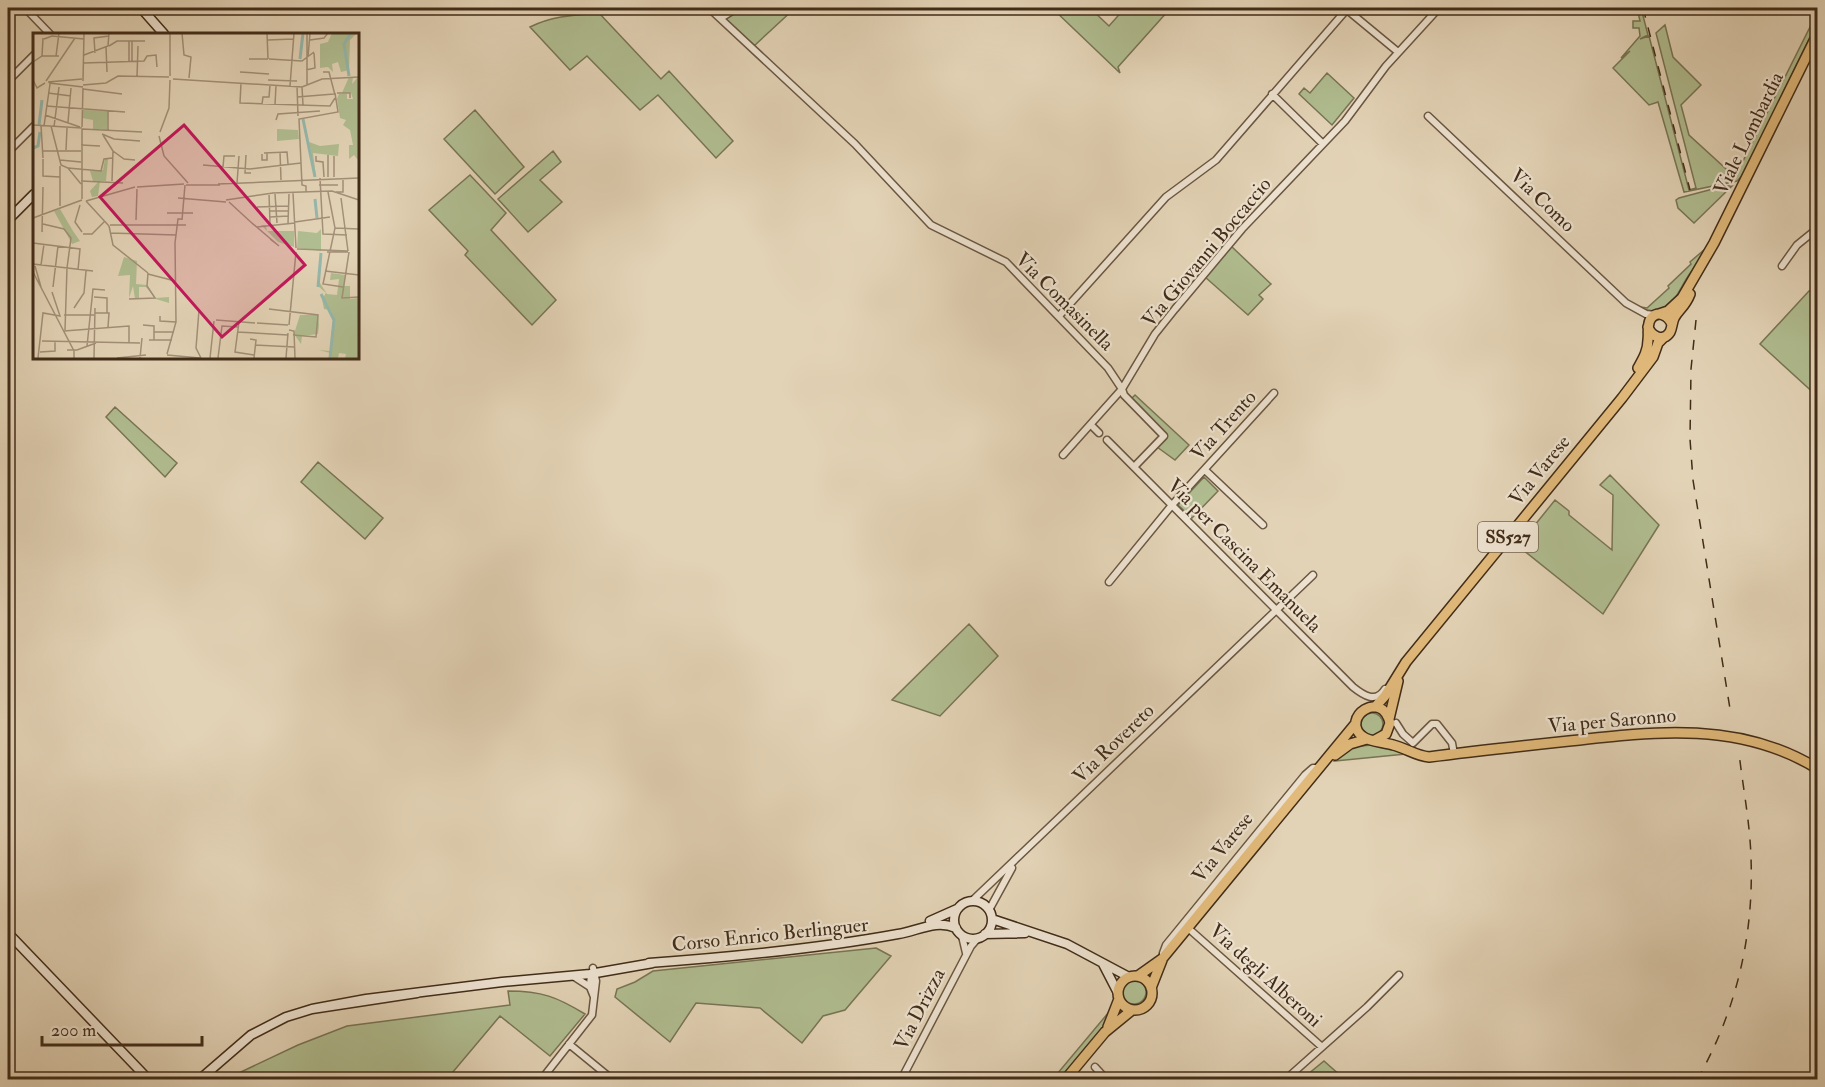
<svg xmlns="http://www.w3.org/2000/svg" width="1825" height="1087" font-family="'IM FELL Double Pica',serif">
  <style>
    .green { fill: #b0bd90; stroke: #787454; stroke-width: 1.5 }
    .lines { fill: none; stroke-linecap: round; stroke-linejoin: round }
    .street-casing { stroke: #6a5640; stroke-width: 9 }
    .secondary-casing { stroke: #412c18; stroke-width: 11 }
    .primary-casing { stroke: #412c18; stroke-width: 12 }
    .street { stroke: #ede2d0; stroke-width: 6 }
    .secondary { stroke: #ede2d0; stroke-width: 8 }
    .primary { stroke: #e2ba7b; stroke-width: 9 }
    .rail { stroke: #412c18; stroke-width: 1.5; stroke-dasharray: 10 10; stroke-linecap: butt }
    .labels { text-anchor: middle; stroke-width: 4.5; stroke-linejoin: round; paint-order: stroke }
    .shield { fill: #ede2d0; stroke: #75634f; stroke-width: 1.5 }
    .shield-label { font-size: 18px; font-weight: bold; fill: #412c18 }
    .street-label { font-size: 20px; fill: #412c18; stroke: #ede2d0 }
    .inset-river { fill: none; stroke: #95b8ac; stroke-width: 3 }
    .inset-road { fill: none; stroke: #a29077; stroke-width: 1.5 }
    .view { fill: #c2185b; fill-opacity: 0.15; stroke: #c2185b; stroke-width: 3 }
    .inset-edge { fill: none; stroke: #412c18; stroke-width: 3 }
  </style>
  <rect width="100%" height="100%" fill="#e3d3b6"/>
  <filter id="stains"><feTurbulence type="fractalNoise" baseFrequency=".00333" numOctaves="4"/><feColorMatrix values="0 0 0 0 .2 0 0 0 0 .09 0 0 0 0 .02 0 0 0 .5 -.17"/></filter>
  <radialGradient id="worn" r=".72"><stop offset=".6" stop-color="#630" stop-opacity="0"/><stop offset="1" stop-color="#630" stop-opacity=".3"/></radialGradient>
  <!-- green -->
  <path class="green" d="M739,8h56l-41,38 -30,-29z
    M1052,8h38l19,18 16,-18h40l3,3 -50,56 2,6z
    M1637,8h4l7,27 -8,4 9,-3 40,154 7,-2 -40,-155 9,-8 8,32 28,28 -20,20 8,30 46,42 82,-164v10l-74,152 -6,6 -53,11 -26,-90 -9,3 -36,-37 17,-17 -9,7 19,-22 -1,-8h-6v-7h7z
    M599,13l62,66 8,-8 64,70 -17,17 -58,-63 -18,15 -53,-54 -17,14 -40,-43c22,-11 44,-12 69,-14z
    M1327,73l27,25 -22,27 -33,-31 5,-6 6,5z
    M475,110l49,57 -29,27 -51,-55z
    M553,151l8,11 -21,18 22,22 -34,30 -30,-33z
    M470,175l36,38 -15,17 65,70 -24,25 -67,-70 3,-4 -39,-41z
    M1724,186h8l-38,37 -16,-15 -2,-8 3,-2z
    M1231,246l40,38 -12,11 4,4 -15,16 -43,-38z
    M1705,249c-2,9 -8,16 -14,23 -16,21 -16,46 -51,37l1,-2 6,1 22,-20 -1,-2 23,-22 -1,-2z
    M1817,290h1l-1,106 -57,-52 49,-53z
    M1135,395l54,50 -14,15 -18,-13 9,-9 -36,-38z
    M115,407l62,56 -12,14 -59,-60z
    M318,462l65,56 -18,21 -64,-57z
    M1610,475l49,50 -56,89 -85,-68 37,-46 14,11v4l43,35 1,-55 -13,-10z
    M1204,477l14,14 -26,27 -14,-13z
    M969,624l29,32 -58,60 -48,-16z
    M1361 724a11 11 0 1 1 22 0a11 11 0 1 1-22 0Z
    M1381,744l25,10 -71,7 17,-14z
    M876,948l15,8 -46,54 -22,6 -21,27 -42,-35 -64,-5 -26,39 -55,-45 2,-8 18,-7 18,-11z
    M1122 992a12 12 0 1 1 24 0a12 12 0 1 1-24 0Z
    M508,991c34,0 49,6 77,23l-35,42 -50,-40 -53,63h-221l72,-34 49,-19 163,-21z
    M1114,1006l-3,11 -50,62 -9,1z
    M1324,1061l18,16 -3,2h-37z"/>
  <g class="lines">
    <defs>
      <path id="street" d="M25,8l25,26
        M709,8l146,136 76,81 75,37 102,106 14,21 2,6 40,41 -30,31
        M1346,9l52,43
        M721,18l16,-10
        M8,81l26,-26
        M1272,94l51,50
        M1428,116l198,187 20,11 10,1
        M8,152l26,-26
        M1782,266l15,-21 21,-17
        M1059,316l107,-119 50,-37 132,-152
        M1091,425l8,8
        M1107,440l246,247c10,8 23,17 32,2
        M1063,455l59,-66 33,-55 20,-25 67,-80 103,-108 41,-55 53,-58
        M1205,470l58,55
        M1109,582l63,-77 102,-112
        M1396,723l7,11 10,9 19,-19h5l15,19 2,11
        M973,900l340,-325
        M989,910l23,-42
        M1188,928l134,119
        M962,936l4,17
        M1163,953l3,-8 139,-170 8,-7h6
        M591,973l-1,14 4,10
        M573,976l17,11
        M569,1044l44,36
        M1095,1067l12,13
        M541,1080l51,-65 4,-34 -3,-13
        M901,1080l70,-134 7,-8
        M1285,1080l82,-73 32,-32"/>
      <path id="secondary" d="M141,8l23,26
        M8,220l26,-26
        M954 920a19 19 0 1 1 38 0a19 19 0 1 1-38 0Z
        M992,919l75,25 62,33
        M930,921l27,-12
        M8,933l141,147
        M985,934l40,-1
        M649,963c83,-6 167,-14 249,-29 20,-3 38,-15 58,-6
        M1103,964l15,29
        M417,993l-105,16 54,-10 136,-17 88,-8 63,-11
        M199,1080l52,-45 35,-18 26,-8"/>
      <path id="primary" d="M1659,314l9,-3 14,-13 32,-55 104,-210
        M1648,327c3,9 15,16 22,5 2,-4 2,-9 4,-14 5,-9 11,-11 16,-24
        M1638,368c5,-9 10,-17 10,-28 1,-6 -1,-14 2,-20 6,-11 19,-5 22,5
        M1375,707l10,-11 21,-34 216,-264 31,-41 5,-14 6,-6
        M1389,719l9,-38
        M1375,740l11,-6 4,-11c-8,-35 -50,-5 -28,13 7,6 22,6 31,9 13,3 23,11 36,12 46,-6 93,-11 140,-16 86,-10 172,-20 249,28
        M1335,755l15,-11 17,-5
        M1138,976l24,-17 194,-236
        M1118 993a17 17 0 1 1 34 0a17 17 0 1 1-34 0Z
        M1151,988l11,-28
        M1108,1027l11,-28
        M1065,1080l40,-48 27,-22"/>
    </defs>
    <!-- street casing -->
    <use href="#street" class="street-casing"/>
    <!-- secondary casing -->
    <use href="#secondary" class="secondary-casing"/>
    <!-- primary casing -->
    <use href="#primary" class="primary-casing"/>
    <!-- street -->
    <use href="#street" class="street"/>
    <!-- secondary -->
    <use href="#secondary" class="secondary"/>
    <!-- primary -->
    <use href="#primary" class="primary"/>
    <!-- rail -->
    <path class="rail" d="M1643,8l47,182
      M1696,320l-5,49 -1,70 3,41 38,235
      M1697,1080c39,-68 57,-144 54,-222 -1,-35 -8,-70 -12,-105"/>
  </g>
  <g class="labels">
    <!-- shield labels -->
    <rect class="shield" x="1478" y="522" width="60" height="30" rx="4.5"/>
    <g class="shield-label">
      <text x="1508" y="543">SS527</text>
    </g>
    <!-- street labels -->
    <g class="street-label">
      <text transform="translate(1748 133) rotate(-64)" y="7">Viale Lombardia</text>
      <text transform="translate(1543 200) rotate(44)" y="7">Via Como</text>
      <text transform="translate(1206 252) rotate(-50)" y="7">Via Giovanni Boccaccio</text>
      <text transform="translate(1065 301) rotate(45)" y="7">Via Comasinella</text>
      <text transform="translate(1223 425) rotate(-48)" y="7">Via Trento</text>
      <text transform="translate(1539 470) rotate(-51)" y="7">Via Varese</text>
      <text transform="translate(1245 555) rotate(45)" y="7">Via per Cascina Emanuela</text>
      <text transform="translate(1612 720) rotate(-5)" y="7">Via per Saronno</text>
      <text transform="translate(1113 743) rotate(-44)" y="7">Via Rovereto</text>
      <text transform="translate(1222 847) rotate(-51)" y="7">Via Varese</text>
      <text transform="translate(770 934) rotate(-6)" y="7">Corso Enrico Berlinguer</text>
      <text transform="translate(1266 975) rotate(42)" y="7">Via degli Alberoni</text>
      <text transform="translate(919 1009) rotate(-63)" y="7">Via Drizza</text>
    </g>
  </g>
  <!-- overview -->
  <g transform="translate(33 33)">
    <rect width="326" height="326" fill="#e3d3b6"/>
    <path d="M299,0h25l-7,7 -1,30 -8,2 -3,-10 -6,2 1,8 -5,-5 -8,1v-24l8,-2zM316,44h4l-1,7 6,-7v83l-4,-5 -5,4v-14h4l-3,-15 -7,-5 3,-5 -6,-2 -3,-19 2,-5h8v5h6l-2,-6h-9zM50,77l25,1 -1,19 -14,-1v-9l-11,-2zM244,96l21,1 1,9 -22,2zM276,109l11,4 19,-2 -1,12 -25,-3 3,24zM72,126h3l-2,22h-6l-2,15 -6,1 -2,-6 9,-10h-6l-3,-10 13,-1zM27,176l13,22 7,10 -8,3 -18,-33zM228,192h5l1,6h27v16l-16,-5zM288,196v22l-24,-3 1,-17 19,2zM91,224l13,4 -1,23 11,1 9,13 13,-1v6l-13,-4 -10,-12h-7v12h-4l-2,-13 -4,12 1,-23 -12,1zM287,240v10l7,11 10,1 2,-16 -9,1 1,-7 14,2 -1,11h6v13l8,-1v60h-13l1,-4 -7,-1 -1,5h-8v-5l-11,-3 11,1 3,-30 -2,-11 -7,-1 -2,-10 4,-6 -8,-7zM267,282h18l1,10 -1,9 -16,2 -1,8 -7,-10z" fill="#b0bd90"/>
    <path class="inset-river" d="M267,26l3,-26M316,43l-5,-32 7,-11M270,86l12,58M6,92l3,-25M0,115l5,-2 2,-14M282,166l2,19M285,254l3,-34M288,261l13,26 -4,38"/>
    <path class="inset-road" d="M137,0v43M149,0l2,22 7,2 -2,21M234,0l1,26M274,0v52M11,6l8,-3 32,3M235,7l25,-1M277,7l14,-2 4,-5M76,13l8,-5h28M73,14l1,25M62,20l-1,-15 15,-2M51,22l24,-9 1,-13M9,23l1,-18M23,23l3,-23M275,24l2,-24M216,26h19M236,26l33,2 12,-9M96,28v-20M99,28v-20M0,29l9,-6h17M51,30l60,-2 3,-5 9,-1 1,12M273,37l9,-2 -1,-15M207,39l29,2M290,39h6l6,23M104,44l1,-31M140,46l129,8 20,-8 37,-2M0,47l4,8 8,-5M235,47l29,1M13,48l29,-43M50,48l1,-48M15,49l34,-3M16,50l34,4M208,50l-1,20 90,3 5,-8M50,52l23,-2 12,-7 51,1M257,53l4,-53M264,53l1,30M269,54l1,18M50,56l39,5M15,60l23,3M304,60h13v5M264,64l37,-3M229,71l1,-7h6l1,-12M242,72l1,-20M13,73l79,6M12,82l35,12M243,87l2,-6 42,-3M35,89l3,-34M0,92l49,3M8,93l2,32M11,93l6,-42M18,93l10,39 7,3 13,16M21,94l5,-40M49,94l1,-39M49,96v70M49,96l60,3M75,98v-20M127,99l9,-24 1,-28M69,101l12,5 26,2M70,102l10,16 -1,30M126,103l5,20 24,27M48,112l19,1M33,117l1,-22M10,118h38M80,118l11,8 11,1M247,119l1,28M231,120l23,-1 1,12M229,121v6h5v-7M213,122l-1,18h6M283,123v5l7,1 1,15M10,126v17l17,1M27,127l21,2M170,132l47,4 51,-6M190,134l1,-11h11M35,135l33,3 3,-12 8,-1M295,144v-22M301,144v-21M287,145l3,56 24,1M48,148l42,2M204,150l2,-27M185,151l141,-6M153,152h34M286,152h19M104,154l47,-3M273,159v-6l-4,-1 -3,-66 39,-7 -3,-19M295,159l7,36 -12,56 20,3M303,159h7v-14M236,160l1,31M239,160l60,-2 27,9M260,160l3,55M242,161l2,29M145,165l48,4M308,165l7,53M193,167l47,-7M53,168l23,25M53,168l49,-14M196,169l25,23M47,172l-5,17 7,10M27,173v-40M224,174l31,-1M236,178h19M134,180h26M237,184l18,-1M0,185l49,-18M103,187l1,-31M149,187l3,-35M262,189l35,-5M219,190l27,23 -9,-7M255,190l1,-29M10,191l21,5 7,9 -4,30M77,192h76M76,193l4,19 35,28M224,194l38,-4M302,195l24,1M9,199l1,-45M77,200l66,2M50,201h9l13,-13M0,210l47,6 -2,21M264,216l51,2M294,219h21M316,219l-7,46 17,-1M0,231l60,7M8,232l3,-21M2,233l6,21M292,238l34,4M0,239l41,79v7M115,241l27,7M20,254l5,-41M61,264l13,1v15M96,266l26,-1 -8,-12 1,-13M41,275l10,-15 2,-22M236,276l49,6 -2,22 -23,-2M166,277l-3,38 5,10M62,280h14l-1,14M31,282h30M127,283v5l16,1M183,287l39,3M206,289l-4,30 19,3M224,290l31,2M110,292l11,1v14M256,292l7,-73M32,297l2,-62M256,297l5,1 1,27M31,298l65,-5v16M121,299h20M204,299l51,3M217,306l6,1 -2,18M116,307h23M9,308l98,2M222,312l39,2M54,313l6,-57 12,1M34,317h10l19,-7M7,319l15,-1v-10M134,321l9,-32 -1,-79 3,-24h4M134,322l33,3M5,325l5,-45 17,3 -8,-24M61,325l1,-50M84,325l29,-3M107,325l2,-20M177,325l4,-37M185,325l4,-32 16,1M253,325l2,-25"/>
    <path class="view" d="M151,92l121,140 -83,72 -122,-140z"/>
    <rect width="326" height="326" class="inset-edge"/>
  </g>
  <!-- margin -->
  <rect width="1825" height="1087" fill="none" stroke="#e3d3b6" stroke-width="30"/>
  <rect x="9" y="9" width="1807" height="1069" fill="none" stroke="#412c18" stroke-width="3"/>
  <rect x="15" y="15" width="1795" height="1057" fill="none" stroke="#412c18" stroke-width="1.5"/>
  <!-- scale -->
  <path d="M42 1036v9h160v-9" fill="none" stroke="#412c18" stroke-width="3"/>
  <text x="51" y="1036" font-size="18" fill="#412c18" stroke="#ede2d0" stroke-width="4.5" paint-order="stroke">200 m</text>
  <rect width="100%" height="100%" filter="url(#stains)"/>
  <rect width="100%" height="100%" fill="url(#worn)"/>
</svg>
